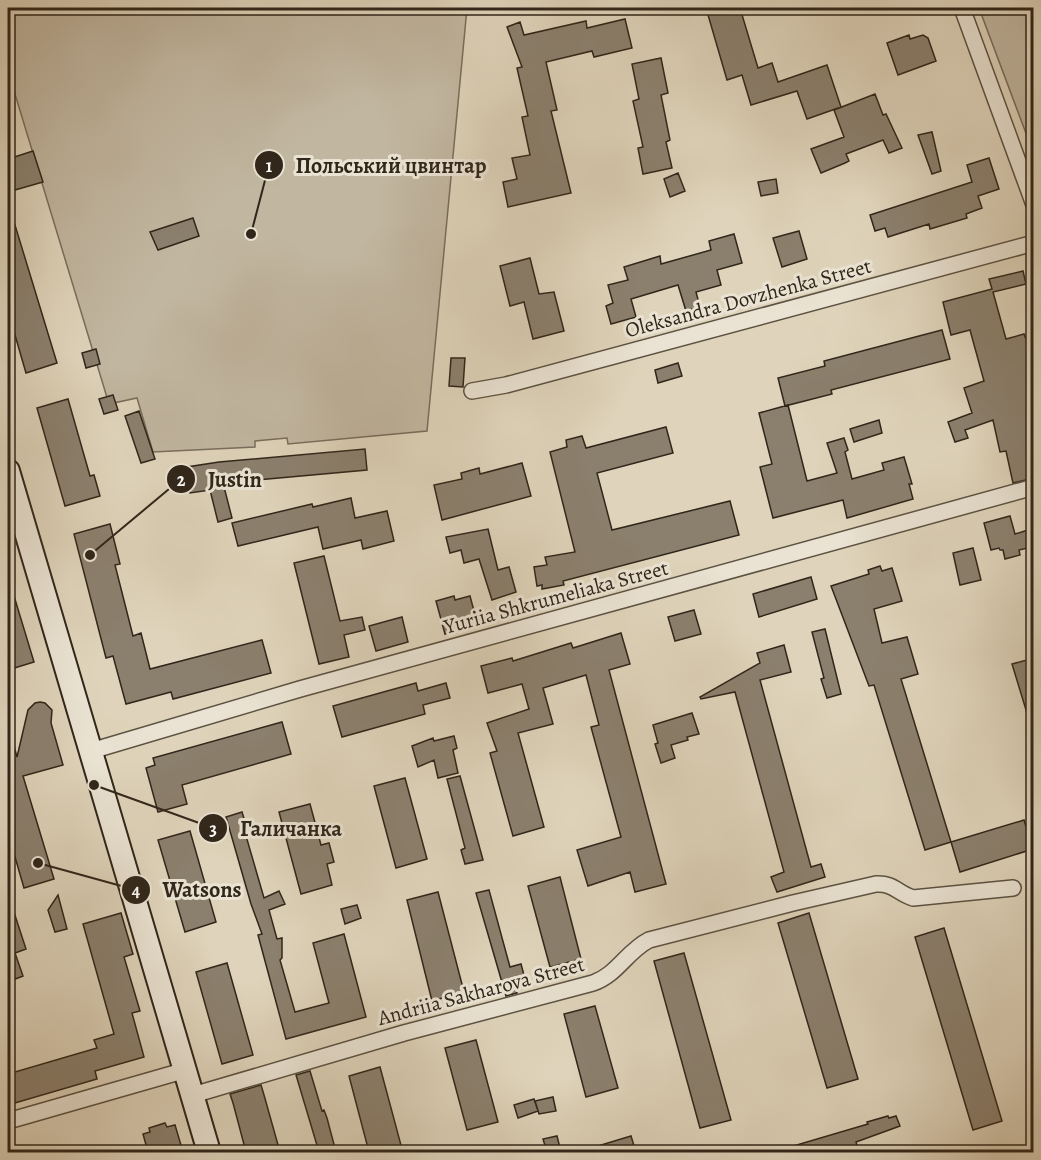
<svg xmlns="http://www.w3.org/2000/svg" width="1041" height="1160" font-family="Alegreya,serif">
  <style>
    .green { fill: #c1b6a0; stroke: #786e5d; stroke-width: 1.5 }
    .building { fill: #8b806e; stroke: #30261a; stroke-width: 1.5 }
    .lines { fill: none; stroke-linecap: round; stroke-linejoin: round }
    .street-casing { stroke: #5c5242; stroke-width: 18 }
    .secondary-casing { stroke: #30261a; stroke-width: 26 }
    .street { stroke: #eae3d3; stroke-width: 15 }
    .secondary { stroke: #eae3d3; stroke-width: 22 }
    .labels { text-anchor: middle; stroke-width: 6; stroke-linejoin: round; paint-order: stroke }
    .street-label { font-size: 21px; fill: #30261a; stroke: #eae3d3 }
    .leader { fill: none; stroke: #30261a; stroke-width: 2 }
    .callout-dot { fill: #30261a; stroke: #eae3d3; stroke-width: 2 }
    .mark-label { font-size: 18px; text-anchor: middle; font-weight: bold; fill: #fff }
    .callout-label { font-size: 22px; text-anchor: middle; font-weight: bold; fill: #30261a; stroke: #eae3d3; stroke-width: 6; stroke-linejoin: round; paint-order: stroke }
  </style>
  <rect width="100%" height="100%" fill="#dfd4bb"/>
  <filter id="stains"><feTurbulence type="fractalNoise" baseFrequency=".00333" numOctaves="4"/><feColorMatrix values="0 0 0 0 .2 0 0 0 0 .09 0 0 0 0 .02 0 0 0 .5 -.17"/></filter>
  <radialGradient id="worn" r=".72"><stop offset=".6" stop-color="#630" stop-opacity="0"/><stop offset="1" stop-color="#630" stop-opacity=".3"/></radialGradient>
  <!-- green -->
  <path class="green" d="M8,8h459l-40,423 -139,13 -1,-6 -32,3v6l-102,5 -16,-54 -28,6 -101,-333z
    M979,8h54v144z"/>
  <!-- building -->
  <path class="building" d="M706,8h34l18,60 14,-5 6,19 49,-17 14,42 -34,12 -10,-28 -46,14 -9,-30 -15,5z
    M625,19l7,29 -38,9 -2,-6 -46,11 11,48 -6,1 20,82 -63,14 -5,-25 14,-3 -5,-21 18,-3 -8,-38 6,-1 -11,-48 5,-1 -15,-40 13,-5 4,13 62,-14 1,7z
    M909,35l1,4 13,-4 5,3 8,23 -38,14 -11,-32z
    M661,58l7,35 -7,2 9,45 -4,2 6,26 -29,6 -5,-26 5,-1 -10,-46 6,-2 -7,-35z
    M875,94l8,21 3,-1 16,34 -13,5 -6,-13 -37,14 3,7 -4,2 -24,10 -10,-24 33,-12 -10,-27z
    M932,132l9,39 -9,3 -14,-39z
    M33,151l10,31 -35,10v-33z
    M989,158l10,31 -21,7 4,12 -16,6 1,4 -37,11 -1,-5 -41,13 -3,-9 -10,3 -5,-16 102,-33 -5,-17z
    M678,173l7,18 -15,6 -6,-18z
    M776,179l2,14 -17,3 -3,-14z
    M11,212l46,151 -31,10 -18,-62v-98z
    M193,218l6,18 -41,14 -8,-18z
    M799,231l8,28 -25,8 -9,-29z
    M734,234l8,29 -25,7 4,15 -25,7 4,15 -14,4 -8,-26 -47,14 5,18 -25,7 -5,-18 7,-3 -5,-18 20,-5 -4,-13 36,-11 1,8 50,-14 -2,-9z
    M530,258l9,36 15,-2 10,39 -31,8 -9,-37 -14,4 -10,-40z
    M1023,271l3,13 -33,8 13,47 18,-5 2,5 6,5 2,6v128l-21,5 -7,-32 -6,1 -7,-32 -28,10 3,8 -13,4 -7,-20 24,-9 -8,-25 20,-7 -14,-51 -19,5 -8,-33 49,-13 -3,-10z
    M942,330l8,29 -119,31 1,4 -47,12 -7,-28 47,-12 -1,-5z
    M96,349l4,15 -14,4 -4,-15z
    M451,358h14l-2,29 -14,-1z
    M678,363l4,13 -24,7 -3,-13z
    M113,395l5,15 -14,4 -5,-15z
    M68,399l22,77 4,-1 6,21 -35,10 -28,-98z
    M788,405l19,76 30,-8 -10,-30 17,-5 4,12 -3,2 7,27 32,-9 -2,-7 22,-6 8,27h-3l4,15 -66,19 -4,-18 -70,18 -13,-51 12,-3 -13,-51z
    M139,411l16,48 -14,4 -16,-47z
    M879,420l3,13 -28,9 -4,-13z
    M666,427l7,26 -76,20 15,57 118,-29 9,34 -176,46 1,4 -22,4v-4l-5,1 -3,-19 13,-2 -2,-8 30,-5 -25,-100 17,-5 -1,-7 16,-4 4,12z
    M365,449l2,21 -144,13 9,35 -14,4 -8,-32 -20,3 -3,-26 32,-5z
    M522,463l9,33 -89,24 -8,-35 28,-6 -1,-6 18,-5 1,6z
    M351,498l4,20 32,-7 7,30 -31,8 -2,-9 -38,9 -5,-22 -80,19 -6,-23 80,-19 1,3z
    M1010,516l5,18 13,-4 4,17 -13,3 1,5 -15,4 -2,-9h-3l-1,-2 -8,2 -7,-27z
    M110,524l10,40 -5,1 18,71 8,-3 9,36 112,-29 9,33 -98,26 -2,-7 -45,12 -13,-48 -7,2 -32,-124z
    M488,529l10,41 11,-3 7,25 -24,8 -13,-41 -15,4 -3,-13 -11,3 -4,-16z
    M973,548l8,32 -21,5 -7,-32z
    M324,556l16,65 22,-4 3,13 -21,5 5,22 -30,7 -25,-101z
    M880,566l2,5 10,-3 10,33 -28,8 8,34 25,-6 11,37 -17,5 50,163 -26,8 -51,-165 -5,1 -38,-100 38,-12 -1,-4z
    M811,577l6,22 -58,18 -6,-23z
    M8,586h3l23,76 -26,8z
    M454,596l1,4 15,-4 8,30 -33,8 -9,-33z
    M694,610l7,24 -26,7 -7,-24z
    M402,617l6,25 -32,9 -7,-25z
    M825,629l16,65 -14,4 -6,-19 3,-1 -12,-46z
    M621,633l9,31 -21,6 57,214 -31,8 -5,-20 -42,14 -11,-36 44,-13 -30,-110 8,-2 -13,-50 -43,13 10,36 -35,9 26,94 -31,9 -23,-83 7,-2 -10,-28 42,-14 -7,-25 -34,9 -7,-27 31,-8 1,3 58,-18 2,5z
    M784,645l7,27 -31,8 51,187 10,-3 4,13 -48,15 -6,-15 13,-5 -49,-180 -34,7 -1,-2 60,-34 -3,-10z
    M1034,658v65h-4l-18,-59z
    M416,683l2,8 28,-8 4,15 -27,7 2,9 -83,23 -9,-31z
    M40,702l5,1 7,7 -1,13 12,42 -40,11 31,103 -30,9 -16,-55v-98h3l6,22 11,-47 7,-7z
    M692,713l7,21 -12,3 1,3 -17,5 4,13 -14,5 -6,-19 3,-1 -5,-18z
    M282,722l9,32 -109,31 5,19 -29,8 -12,-44 9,-3 -2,-7z
    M454,736l3,12 -4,2 5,23 -20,5 -4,-18 -16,7 -6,-21 21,-8 1,3z
    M460,776l23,84 -18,4 -4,-14 4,-2 -18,-69z
    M405,778l22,81 -31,9 -22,-82z
    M310,804l11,41 8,-2 5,19 -7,2 5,21 -31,9 -22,-82z
    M242,812l5,16 -3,1 20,69 15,-7 6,13 -16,6 8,29 5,-1v20l-2,2 15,52 34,-9 -16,-60 31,-9 22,83 -80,22 -28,-104 4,-1 -11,-30 -25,-87z
    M1024,820l9,29 -73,23 -9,-30z
    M190,831l26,91 -31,10 -27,-92z
    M560,877l21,82 -31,8 -22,-81z
    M489,890l21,77 11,-3 4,15 -10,3 2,11 -11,3 -30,-103z
    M438,892l26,100 -32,9 -25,-101z
    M58,895l9,34 -12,3 -7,-22z
    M10,900l16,49 -11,4 8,23 -15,6v-81z
    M357,905l4,13 -16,6 -4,-15z
    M121,913l12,41 -9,3 16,54 -8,2 12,44 -49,14 2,8 -89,26v-31l89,-26 -3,-8 20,-6 -31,-110z
    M809,913l49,166 -31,9 -49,-165z
    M944,928l58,193 -29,9 -58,-193z
    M684,953l47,167 -31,8 -46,-167z
    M227,963l26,92 -31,9 -26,-92z
    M595,1006l23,82 -32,9 -22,-83z
    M476,1040l22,82 -31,8 -22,-82z
    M380,1067l22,82 -12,3h-21l-20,-76z
    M310,1071l12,40 2,-1 3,8 9,34h-17l-23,-77z
    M261,1085l3,10 16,57h-34l-13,-49 -3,-9z
    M553,1097l3,14 -17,3 -4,-13z
    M534,1099l4,12 -20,7 -4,-13z
    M888,1116l1,2 7,-2 4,10 -44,16 3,10h-76v-3l85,-25 -1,-2z
    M165,1123l2,4 8,-2 8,27h-35l-5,-18 7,-2 -1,-4z
    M557,1136l4,16h-14l-4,-13z
    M631,1136l5,16h-47l-1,-3z"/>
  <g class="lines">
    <defs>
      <path id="street" d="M962,8l72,197
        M472,391l34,-6 528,-142
        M91,751l209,-62 734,-202
        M193,1095l211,-62 189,-50c24,-8 34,-32 56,-43l144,-37 83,-19c18,-1 21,9 37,14l100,-10
        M8,1121l178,-51"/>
      <path id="secondary" d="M8,471l201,681"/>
    </defs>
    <!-- street casing -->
    <use href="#street" class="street-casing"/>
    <!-- secondary casing -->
    <use href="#secondary" class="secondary-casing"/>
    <!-- street -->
    <use href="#street" class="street"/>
    <!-- secondary -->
    <use href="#secondary" class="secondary"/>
  </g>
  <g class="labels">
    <!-- street labels -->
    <g class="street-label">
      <text transform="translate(748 298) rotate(-15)" y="7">Oleksandra Dovzhenka Street</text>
      <text transform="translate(556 597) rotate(-15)" y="7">Yuriia Shkrumeliaka Street</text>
      <text transform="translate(481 991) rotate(-15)" y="7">Andriia Sakharova Street</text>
    </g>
  </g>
  <!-- callouts -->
  <path class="leader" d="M251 234L269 165M90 555L181 479M94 785L213 828M38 863L136 890"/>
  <g class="callout-dot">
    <circle cx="251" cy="234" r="6"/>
    <circle cx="90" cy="555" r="6"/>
    <circle cx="94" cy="785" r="6"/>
    <circle cx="38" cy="863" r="6"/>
    <circle cx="269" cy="165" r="15"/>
    <circle cx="181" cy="479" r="15"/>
    <circle cx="213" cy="828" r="15"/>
    <circle cx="136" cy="890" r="15"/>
  </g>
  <g class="mark-label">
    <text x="269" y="172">1</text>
    <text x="181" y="486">2</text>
    <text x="213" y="835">3</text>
    <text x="136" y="896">4</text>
  </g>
  <g class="callout-label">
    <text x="391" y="173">Польський цвинтар</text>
    <text x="235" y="487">Justin</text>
    <text x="291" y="836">Галичанка</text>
    <text x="202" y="897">Watsons</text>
  </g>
  <!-- margin -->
  <rect width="1041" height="1160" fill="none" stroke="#dfd4bb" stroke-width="30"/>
  <rect x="9" y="9" width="1023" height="1142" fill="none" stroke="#30261a" stroke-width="3"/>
  <rect x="15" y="15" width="1011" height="1130" fill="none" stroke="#30261a" stroke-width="1.5"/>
  <rect width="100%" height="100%" filter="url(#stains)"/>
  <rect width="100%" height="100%" fill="url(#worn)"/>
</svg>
